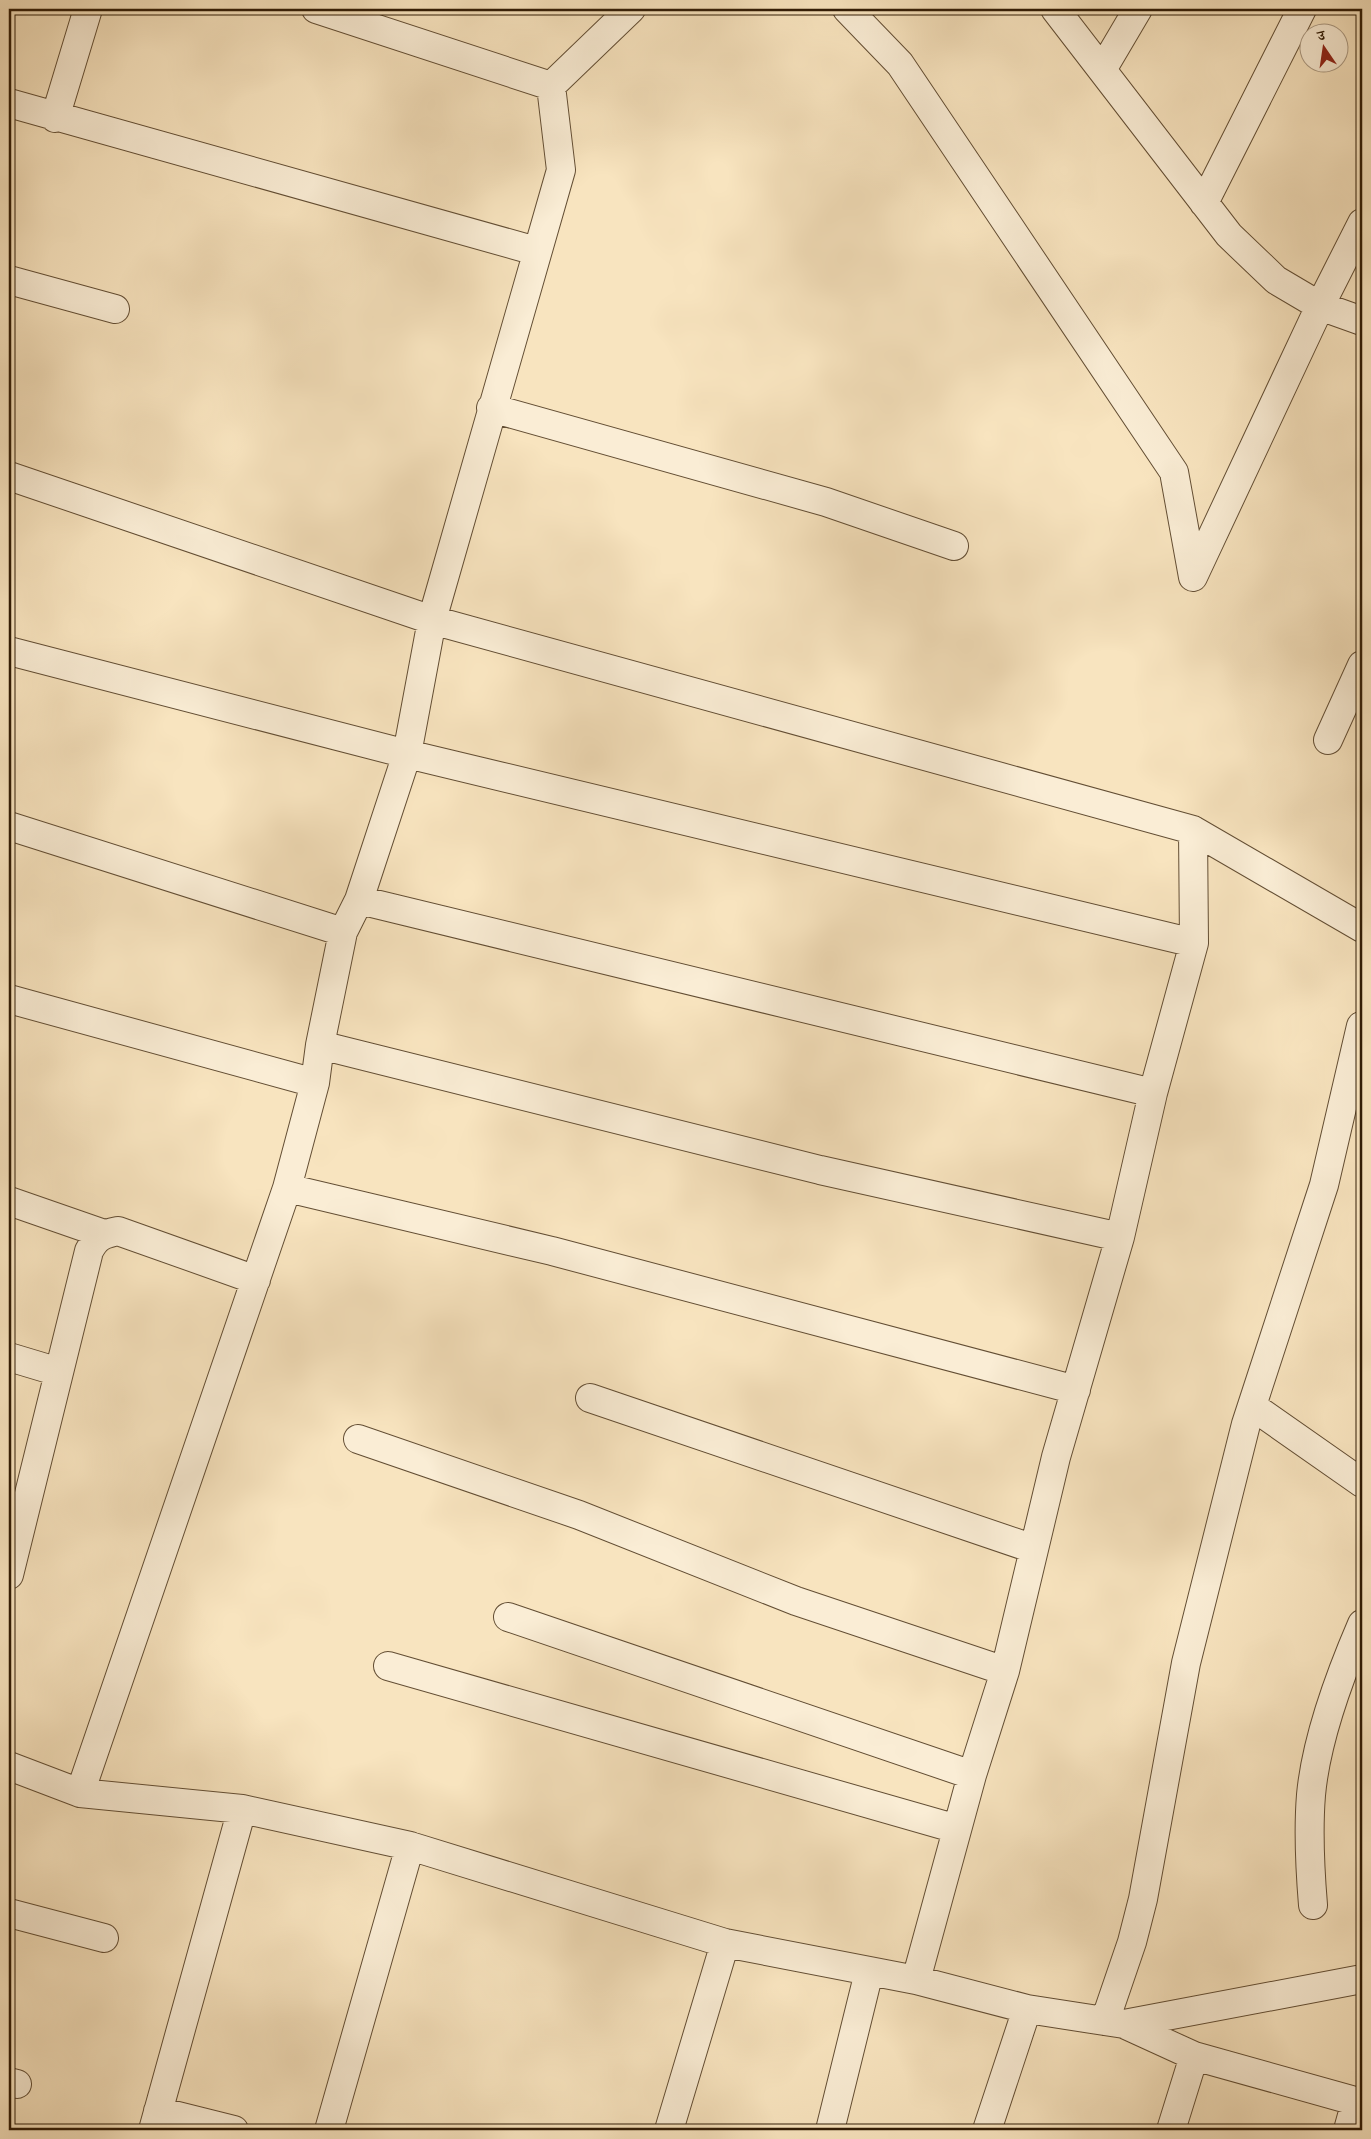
<svg xmlns="http://www.w3.org/2000/svg" width="1371" height="2139" font-family="'IM FELL French Canon','Noto Serif Devanagari',serif">
  <style>
    .lines { fill: none; stroke-linecap: round; stroke-linejoin: round }
    .minor-casing { stroke: #634e34; stroke-width: 30 }
    .minor { stroke: #faedd5; stroke-width: 28 }
  </style>
  <rect width="100%" height="100%" fill="#f8e4bf"/>
  <filter id="stains"><feTurbulence type="fractalNoise" baseFrequency=".004" numOctaves="4"/><feColorMatrix values="0 0 0 0 .2 0 0 0 0 .09 0 0 0 0 .02 0 0 0 .5 -.17"/></filter>
  <radialGradient id="worn" r=".72"><stop offset=".6" stop-color="#630" stop-opacity="0"/><stop offset="1" stop-color="#630" stop-opacity=".3"/></radialGradient>
  <g class="lines">
    <defs>
      <path id="minor" d="M847,9l53,55 274,408 19,105 127,-271 42,15
        M1055,9l174,226 47,45 44,26 42,-83
        M1102,70l36,-61
        M551,86l80,-77
        M9,103l527,148
        M55,118l33,-109
        M1204,203l98,-194
        M9,280l106,29
        M491,408l335,94 128,44
        M9,476l423,144 761,210 169,98
        M9,651l398,103 787,189
        M1328,740l34,-75
        M9,826l334,106
        M359,900l794,193
        M9,999l306,84
        M320,1045l500,125 300,67 33,-144 41,-150 -1,-113
        M287,1188l265,63 524,139
        M9,1201l95,33
        M9,1357l50,15
        M590,1398l444,151
        M1252,1406l110,77
        M358,1439l221,76 217,86 209,70
        M9,1575l80,-324c7,-14 14,-17 29,-20l138,49
        M508,1617l464,158
        M388,1666l569,163
        M9,1766l71,27 162,16 168,37 315,97 191,37 111,29 97,15 70,32 168,47
        M80,1793l207,-605 28,-105 5,-38 23,-113 16,-32 48,-146 25,-134 129,-450 -10,-84 -235,-77
        M1313,1905c-3,-36 -5,-73 -2,-110 5,-55 29,-120 51,-171
        M9,1913l95,25
        M916,1980l56,-205 33,-104 51,-214 64,-220
        M1105,2021l27,-79 11,-43 43,-236 60,-239 78,-239 37,-159
        M1124,2024l238,-45
        M9,2082l8,2
        M158,2111l76,19
        M153,2130l89,-321
        M329,2130l81,-284
        M669,2130l56,-187
        M830,2130l39,-158
        M987,2130l40,-121
        M1171,2130l23,-74
        M1348,2130l8,-29"/>
    </defs>
    <!-- minor casing -->
    <use href="#minor" class="minor-casing"/>
    <!-- minor -->
    <use href="#minor" class="minor"/>
  </g>
  <!-- margin -->
  <rect width="1371" height="2139" fill="none" stroke="#f8e4bf" stroke-width="30"/>
  <rect x="10" y="10" width="1351" height="2119" fill="none" stroke="#311c06" stroke-width="2.5"/>
  <rect x="15" y="15" width="1341" height="2109" fill="none" stroke="#311c06"/>
  <!-- north arrow -->
  <g transform="translate(1324 48) rotate(347)"><circle r="24" fill="#faedd5" stroke="#aa9982"/>
  <path d="M0-4L9 19L0 12L-9 19Z" fill="#8f2418"/>
  <text y="-8" font-size="14" font-weight="bold" text-anchor="middle" fill="#311c06">उ</text>
  </g>
  <rect width="100%" height="100%" filter="url(#stains)"/>
  <rect width="100%" height="100%" fill="url(#worn)"/>
</svg>
